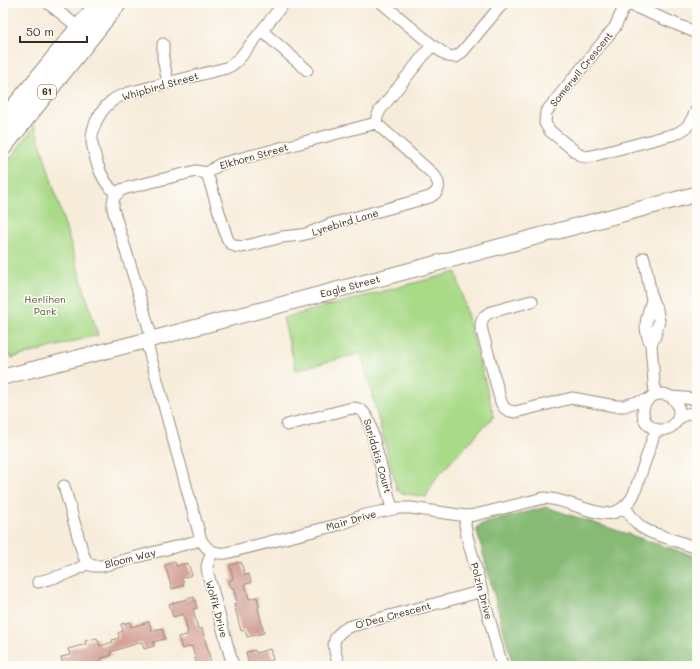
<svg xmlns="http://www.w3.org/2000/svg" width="700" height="669" font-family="Mali,sans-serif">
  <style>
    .green { fill: #a9da88; stroke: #728253 }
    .forest { fill: #86ba74; stroke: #607249 }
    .building { fill: #d4a398 }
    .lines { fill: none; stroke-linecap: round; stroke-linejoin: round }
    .street-casing { stroke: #998b7c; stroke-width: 13 }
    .secondary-casing { stroke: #998b7c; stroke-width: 17 }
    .primary-casing { stroke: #998b7c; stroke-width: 19 }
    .street { stroke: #fff; stroke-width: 11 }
    .secondary { stroke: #fff; stroke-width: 15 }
    .primary { stroke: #fff; stroke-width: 17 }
    .labels { text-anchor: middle; stroke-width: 3; stroke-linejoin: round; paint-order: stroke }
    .shield { fill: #fdfcf7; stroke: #75695f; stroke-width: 1 }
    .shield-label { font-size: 9px; font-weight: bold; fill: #3b2a1e }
    .street-label { font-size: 10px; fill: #3b2a1e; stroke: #fdfcf7 }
    .park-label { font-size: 10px; fill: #565638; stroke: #fdfcf7 }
  </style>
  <rect width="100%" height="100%" fill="#fdfcf7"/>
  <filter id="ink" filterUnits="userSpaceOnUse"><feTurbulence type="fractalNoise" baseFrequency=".025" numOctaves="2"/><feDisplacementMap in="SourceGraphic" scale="8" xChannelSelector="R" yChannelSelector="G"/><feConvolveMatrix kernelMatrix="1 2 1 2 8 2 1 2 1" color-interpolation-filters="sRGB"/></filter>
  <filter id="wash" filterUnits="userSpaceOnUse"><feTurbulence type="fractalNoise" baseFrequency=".012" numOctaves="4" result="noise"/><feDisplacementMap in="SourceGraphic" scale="16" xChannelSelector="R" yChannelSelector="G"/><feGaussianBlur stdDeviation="0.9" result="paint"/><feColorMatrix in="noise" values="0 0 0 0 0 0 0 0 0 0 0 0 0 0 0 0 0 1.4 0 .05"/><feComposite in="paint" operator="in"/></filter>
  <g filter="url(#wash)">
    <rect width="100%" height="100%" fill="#f7ecda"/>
    <!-- green -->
    <path class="green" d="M35,126l63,209 -86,23 -9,-8v-183z
      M456,272l38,144 -58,62 -10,19 -25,-4 -4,-3 -36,-137 -65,17 -13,-52z"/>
    <!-- forest -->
    <path class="forest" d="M546,507l151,50v109h-184l-36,-135v-4l5,-3z"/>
    <g id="blocks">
      <!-- building -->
      <path class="building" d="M175,562l1,4 12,-3 4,12 -10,3 2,7 -12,4 -7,-24z
        M241,562l4,13 4,-1 2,9 -6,1 4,15 8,-2 2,10 -1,1 6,25 -17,4 -2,-7 -4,1 -7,-27 3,-1 -4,-16 -2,1 -2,-7 4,-2 -3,-14z
        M194,597l3,11 -4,1 5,20 4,-1 10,38h-15l-5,-20 -10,3 -4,-12 9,-2v-3h1l-5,-18 -10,3 -4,-13z
        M130,622l1,5 18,-5 3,9 10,-3 3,11 -12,3 1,4 -10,3 -2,-7 -32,10 2,3 -12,4 1,4 -11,3h-27l-2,-9 9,-2 -2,-6 18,-5 -1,-3 12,-3 3,8 13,-4 -1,-2 7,-2 -1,-5 5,-2 -2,-7z
        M270,649l3,11 -14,4 1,2h-11l-3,-14 9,-2 1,3z"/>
    </g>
  </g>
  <g filter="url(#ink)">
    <use href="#blocks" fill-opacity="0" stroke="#998b7c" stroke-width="1"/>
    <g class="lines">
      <defs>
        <path id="street" d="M48,3l35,28
          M382,3l50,42 16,11 8,1 7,-6 40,-48
          M626,3l-11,24 -69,85 -1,11 5,8 31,25 5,1 6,-1 83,-22c14,-6 15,-11 22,-25
          M626,3l71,30
          M262,31l45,39
          M163,44v14l5,25
          M207,173l20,65 3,5 5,3 7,1 40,-10 19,-2 8,-2 22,-9 99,-27c10,-6 11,-12 4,-22l-58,-52
          M116,194c-10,-9 -15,-18 -19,-31 -2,-7 -4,-14 -5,-21 -1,-17 10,-35 24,-44 4,-2 8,-3 12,-5l98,-25 6,-3 6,-5 46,-57
          M644,258l8,42 5,10 2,11 -4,15 -4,8
          M652,300c-5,16 -10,28 -1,44l4,51
          M532,301l-41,11c-7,3 -10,7 -10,15l20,75c3,7 6,9 14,10l57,-14 43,8h10l4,-2 19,-4
          M152,339l-15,-52 -24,-78v-6l1,-6 7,-7 6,-2 69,-17 11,2 13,-9 156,-41 1,-6 3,-7 52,-65
          M146,340l55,200c7,11 13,14 25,13l115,-29 20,-8 37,-8h13l55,8 9,-1 69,-17c20,1 38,12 58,15 14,3 26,-7 32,-19l22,-65
          M643 412a18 18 0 1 1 36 0a18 18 0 1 1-36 0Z
          M671,397l26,2
          M678,419c6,-5 11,-6 19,-6
          M287,425l65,-17c10,0 13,5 17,13l23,88
          M64,486l19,68 4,9
          M625,507l8,12 8,8 9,5 47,16
          M466,516l-1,9 2,11 35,130
          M212,551l-5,15 1,8 25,92
          M38,582c17,-5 35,-8 49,-19l6,3h9l99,-26
          M3,665v1
          M339,666c-5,-18 -11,-28 9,-39l135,-36"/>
        <path id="secondary" d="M3,377l149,-38 545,-145"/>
        <path id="primary" d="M3,121l96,-118
          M3,147l115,-144"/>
      </defs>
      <!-- street casing -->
      <use href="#street" class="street-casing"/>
      <!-- secondary casing -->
      <use href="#secondary" class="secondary-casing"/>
      <!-- primary casing -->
      <use href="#primary" class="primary-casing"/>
      <!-- street -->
      <use href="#street" class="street"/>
      <!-- secondary -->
      <use href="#secondary" class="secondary"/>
      <!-- primary -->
      <use href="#primary" class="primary"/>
    </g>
  </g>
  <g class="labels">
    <!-- shield labels -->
    <rect class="shield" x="38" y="85" width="18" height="14" rx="3"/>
    <g class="shield-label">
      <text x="47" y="95">61</text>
    </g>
    <!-- street labels -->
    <g class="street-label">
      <text transform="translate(581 69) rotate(-51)" y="4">Somerwil Crescent</text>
      <text transform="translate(160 86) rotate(-16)" y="4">Whipbird Street</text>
      <text transform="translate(254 156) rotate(-16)" y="4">Elkhorn Street</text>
      <text transform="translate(345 222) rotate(-17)" y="4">Lyrebird Lane</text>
      <text transform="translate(350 286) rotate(-15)" y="4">Eagle Street</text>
      <text transform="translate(378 456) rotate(74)" y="4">Saridakis Court</text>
      <text transform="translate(351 520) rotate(-16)" y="4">Mair Drive</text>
      <text transform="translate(130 558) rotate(-14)" y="4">Bloom Way</text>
      <text transform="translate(482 591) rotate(75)" y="4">Polzin Drive</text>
      <text transform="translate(217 609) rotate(75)" y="4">Wolfik Drive</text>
      <text transform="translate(393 615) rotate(-15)" y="4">O'Dea Crescent</text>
    </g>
    <!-- park labels -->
    <g class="park-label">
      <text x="45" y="303">Herlihen<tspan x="45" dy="12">Park</tspan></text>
    </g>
  </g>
  <!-- margin -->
  <rect width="700" height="669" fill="none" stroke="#fdfcf7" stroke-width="16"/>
  <!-- scale -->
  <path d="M20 36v6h67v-6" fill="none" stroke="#3b2a1e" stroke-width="2"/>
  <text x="26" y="36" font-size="12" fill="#3b2a1e" stroke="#fdfcf7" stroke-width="3" paint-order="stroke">50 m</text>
</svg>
